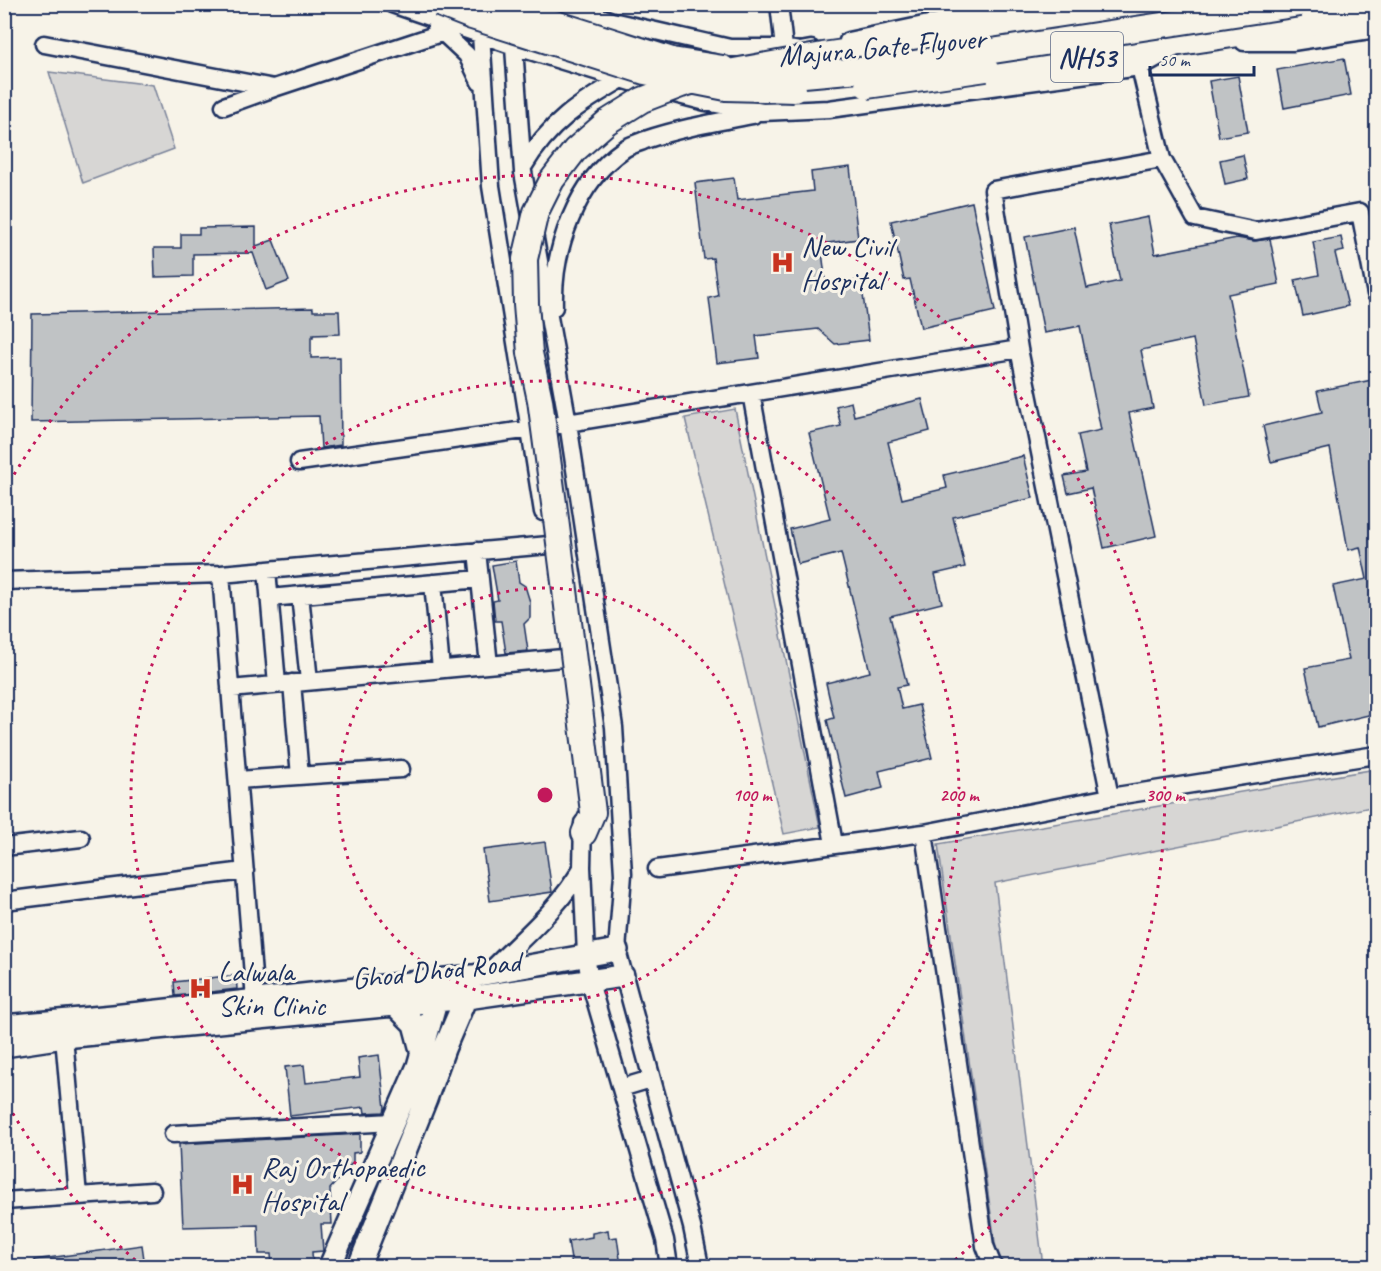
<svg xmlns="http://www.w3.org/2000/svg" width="1381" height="1271" font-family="Caveat,sans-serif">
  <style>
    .green { fill: #d7d6d4; stroke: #798299; stroke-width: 1.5 }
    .building { fill: #c0c3c5; stroke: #1b2f5e; stroke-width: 1.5 }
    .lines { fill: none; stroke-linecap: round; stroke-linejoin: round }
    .minor-casing { stroke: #1b2f5e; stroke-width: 21 }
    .major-casing { stroke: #1b2f5e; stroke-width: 26 }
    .highway-casing { stroke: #1b2f5e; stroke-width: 28 }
    .minor { stroke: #f7f3e8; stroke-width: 16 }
    .major { stroke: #f7f3e8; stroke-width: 21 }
    .highway { stroke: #f7f3e8; stroke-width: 24 }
    .highway-bridge-casing { stroke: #1b2f5e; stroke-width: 28; stroke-linecap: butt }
    .highway-bridge { stroke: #f7f3e8; stroke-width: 24 }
    .ring { fill: none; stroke: #c2185b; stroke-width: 3; stroke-dasharray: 3 6 }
    .labels { text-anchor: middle; stroke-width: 6; stroke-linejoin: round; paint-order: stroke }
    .shield { fill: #f7f3e8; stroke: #5d6a87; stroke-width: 1.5 }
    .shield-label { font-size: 28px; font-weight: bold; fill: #1b2f5e }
    .street-label { font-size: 30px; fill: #1b2f5e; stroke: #f7f3e8 }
    .poi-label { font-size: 30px; fill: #1b2f5e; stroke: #f7f3e8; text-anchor: start }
    .centre { fill: #c2185b; stroke: #f7f3e8; stroke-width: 3 }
    .ring-label { font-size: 18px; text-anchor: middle; font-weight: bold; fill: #c2185b; stroke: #f7f3e8; stroke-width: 6; stroke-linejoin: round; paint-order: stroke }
  </style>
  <rect width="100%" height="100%" fill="#f7f3e8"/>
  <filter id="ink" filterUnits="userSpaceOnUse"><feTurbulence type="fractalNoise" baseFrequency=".0167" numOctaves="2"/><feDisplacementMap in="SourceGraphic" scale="12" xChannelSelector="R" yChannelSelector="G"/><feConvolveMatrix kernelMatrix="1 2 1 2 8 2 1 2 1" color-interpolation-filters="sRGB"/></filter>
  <g filter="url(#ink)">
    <!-- green -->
    <path class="green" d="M49,72l104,13 21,64 -91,34z
      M735,409l85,418 -36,7 -99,-416z
      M1376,769v37l-381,77 48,383h-39l-8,-17 -58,-405z"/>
    <!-- building -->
    <path class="building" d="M1344,58l7,37 -67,13 -7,-38z
      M1238,76l10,56 -29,5 -10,-56z
      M1243,155l5,24 -23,5 -5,-24z
      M850,167l8,72 -37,5 5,40 35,-4 8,60 -34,4 -17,-15 -62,7 3,22 -42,5 -8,-65 9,-2 -5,-38 -9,1 -9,-76 39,-5 3,22 76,-9 -2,-19z
      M972,202l23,109 -74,17 -11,-49 -6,1 -13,-59z
      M1148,217l7,37 82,-16 17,3 16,-2 9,45 -51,10 21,103 -43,8 -13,-66 -52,11 12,58 -24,5 27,123 -52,12 -13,-60 -23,5 -4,-17 22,-4 -8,-37 23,-5 -21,-104 -36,7 -19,-96 49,-10 13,61 33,-7 -11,-56z
      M256,227v19l17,-6 16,41 -23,9 -13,-37 -60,1v22l-38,1 -1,-29h27v-14h18v-6z
      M1341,237l3,14 -9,2 13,53 -45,10 -8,-36 24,-5 -6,-33z
      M313,308v3h26l1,23 -27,1v2h-2v21l29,-1 1,88 -20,3 -2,-32 -288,6 1,-108z
      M1377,379v334l-59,14 -13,-59 44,-8 -16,-74 34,-7 -7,-32 -12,3 -18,-102 -59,14 -8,-36 59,-14 -5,-21z
      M922,399l8,32 -42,11 14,57 45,-11 -3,-13 79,-19 10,42 -80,19 12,50 -30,7 7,29 -52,13 17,69 -10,2 5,22 17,-4 13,53 -53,13 4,17 -37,10 -19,-78 7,-2 -8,-35 44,-11 -29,-119 -43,11 -8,-35 40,-10 -21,-86 32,-7 -5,-20 15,-4 3,14z
      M516,561l3,21 6,4 5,16v16l-6,6 4,27 -22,2 -5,-32h-6l-2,-20 5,-1 -6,-35z
      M545,842l7,50 -62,9 -7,-51z
      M236,975l1,14 -62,7 -1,-14z
      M379,1055l6,53 -1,4 -19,1 -1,-6 -74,9 -5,-49 19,-2 2,18 54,-6 -2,-19z
      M360,1134v18l-7,1v9l-23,27 2,35h-11l2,27 -11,1 1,14h-41l-1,-12h-12l-1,-29 -75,2 -4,-83z
      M608,1230l1,8 8,-1 4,29h-49l-4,-25 24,-4v-4z
      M142,1245l3,21h-111v-6z"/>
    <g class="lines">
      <defs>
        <path id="minor" d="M392,4l122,42 134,41 58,15 56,10 67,-3 311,-42 34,-19
          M479,4l12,182 52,326
          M563,4l49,17 118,27h54l16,3 11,-2
          M779,4l5,44
          M512,20l11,152 45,251 46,304 9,147 -6,76 75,277 8,39
          M436,26l31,29 13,27
          M848,41l114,-24 88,-13
          M1244,42h48l84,-13
          M44,44l230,44
          M1140,67l22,92 33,59 61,13 104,-19 16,82
          M224,106l50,-18 170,-56
          M523,167c26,-44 56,-63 99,-88
          M554,307c-2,-57 22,-125 70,-158 6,-4 15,-6 21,-9 35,-12 72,-18 108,-25
          M751,393l83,451
          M299,462l232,-33 488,-80
          M477,551l12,114
          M267,570l10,114
          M221,574l34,426
          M4,581l217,-7 328,-29
          M433,583l8,86
          M300,595l9,86
          M269,598l211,-19
          M292,683l8,93
          M230,689l333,-31
          M238,780l163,-11
          M1110,797l-91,-448 -26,-159 169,-31
          M583,823l-1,44 4,88 4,27 75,258 4,26
          M924,833l61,413 8,20
          M4,847l77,-9
          M657,869l267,-36 186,-36 266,-42
          M4,901l241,-30
          M489,972c33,-34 70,-63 93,-104
          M64,1037l14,159
          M621,1088l30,-9
          M173,1134l220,-12
          M4,1201l148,-10"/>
        <path id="major" d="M395,1005l19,19 8,30
          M4,1026l109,-10 360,-40 144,-26
          M4,1046l60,-9 403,-39 156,-22
          M330,1266l88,-200 22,-78
          M359,1266l67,-167 18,-50 26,-61"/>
        <path id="highway" d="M823,55l352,-51
          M986,69l141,-18 249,-38
          M584,833l9,-21"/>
      </defs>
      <!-- minor casing -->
      <use href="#minor" class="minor-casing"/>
      <!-- major casing -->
      <use href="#major" class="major-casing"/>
      <!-- highway casing -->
      <use href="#highway" class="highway-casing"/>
      <!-- minor -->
      <use href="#minor" class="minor"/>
      <!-- major -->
      <use href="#major" class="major"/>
      <!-- highway -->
      <use href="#highway" class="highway"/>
      <defs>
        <path id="highway-bridge" d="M439,4l33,13 173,55 81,16 68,2
          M495,4l177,56 51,8
          M772,76l10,1 99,-9 419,-64
          M867,86l119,-17
          M593,812l-38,-301 -15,-111 -10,-47 -4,-49 -1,-45 11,-47 16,-32 23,-30 32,-28 35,-22 39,-15 36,-11 106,-19"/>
      </defs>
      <!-- highway-bridge casing -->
      <use href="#highway-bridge" class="highway-bridge-casing"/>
      <!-- highway-bridge -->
      <use href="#highway-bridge" class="highway-bridge"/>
    </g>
  </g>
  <!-- distance rings -->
  <g class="ring">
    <circle cx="545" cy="795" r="207"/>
    <circle cx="545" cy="795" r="414"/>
    <path d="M142 1266A620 620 0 0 1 5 1100M5 490A620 620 0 1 1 948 1266"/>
  </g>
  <!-- icons -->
  <defs>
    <symbol id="hospital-bare" viewBox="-9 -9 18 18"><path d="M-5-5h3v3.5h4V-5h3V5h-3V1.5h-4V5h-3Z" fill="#c8321e" stroke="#f7f3e8" stroke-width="2.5" paint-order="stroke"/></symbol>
  </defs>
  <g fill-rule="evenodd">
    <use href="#hospital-bare" x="766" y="246" width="33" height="33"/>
    <use href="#hospital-bare" x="184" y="972" width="33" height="33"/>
    <use href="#hospital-bare" x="226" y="1168" width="33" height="33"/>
  </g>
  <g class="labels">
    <!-- shield labels -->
    <rect class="shield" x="1051" y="32" width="72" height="50" rx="4.5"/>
    <g class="shield-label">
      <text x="1087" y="67">NH53</text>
    </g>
    <!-- street labels -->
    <g class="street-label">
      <text transform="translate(882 47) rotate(-5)" y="10">Majura Gate Flyover</text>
      <text transform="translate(436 970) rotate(-6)" y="10">Ghod Dhod Road</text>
    </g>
    <!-- poi labels -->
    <g class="poi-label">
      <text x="801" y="256">New Civil<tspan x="801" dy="34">Hospital</tspan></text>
      <text x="218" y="981">Lalwala<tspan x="218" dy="34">Skin Clinic</tspan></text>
      <text x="261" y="1177">Raj Orthopaedic<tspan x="261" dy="34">Hospital</tspan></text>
    </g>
  </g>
  <circle cx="545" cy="795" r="9" class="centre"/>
  <g class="ring-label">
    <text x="752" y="801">100 m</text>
    <text x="959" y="801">200 m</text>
    <text x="1165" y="801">300 m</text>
  </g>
  <!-- margin -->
  <rect width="1381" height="1271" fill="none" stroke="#f7f3e8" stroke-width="24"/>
  <rect x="12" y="12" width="1357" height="1247" fill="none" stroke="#1b2f5e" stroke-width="2" filter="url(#ink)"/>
  <!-- scale -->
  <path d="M1150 66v9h104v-9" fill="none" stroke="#1b2f5e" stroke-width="3"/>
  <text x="1159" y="66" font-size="18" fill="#1b2f5e" stroke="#f7f3e8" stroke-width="4.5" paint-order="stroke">50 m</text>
</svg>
